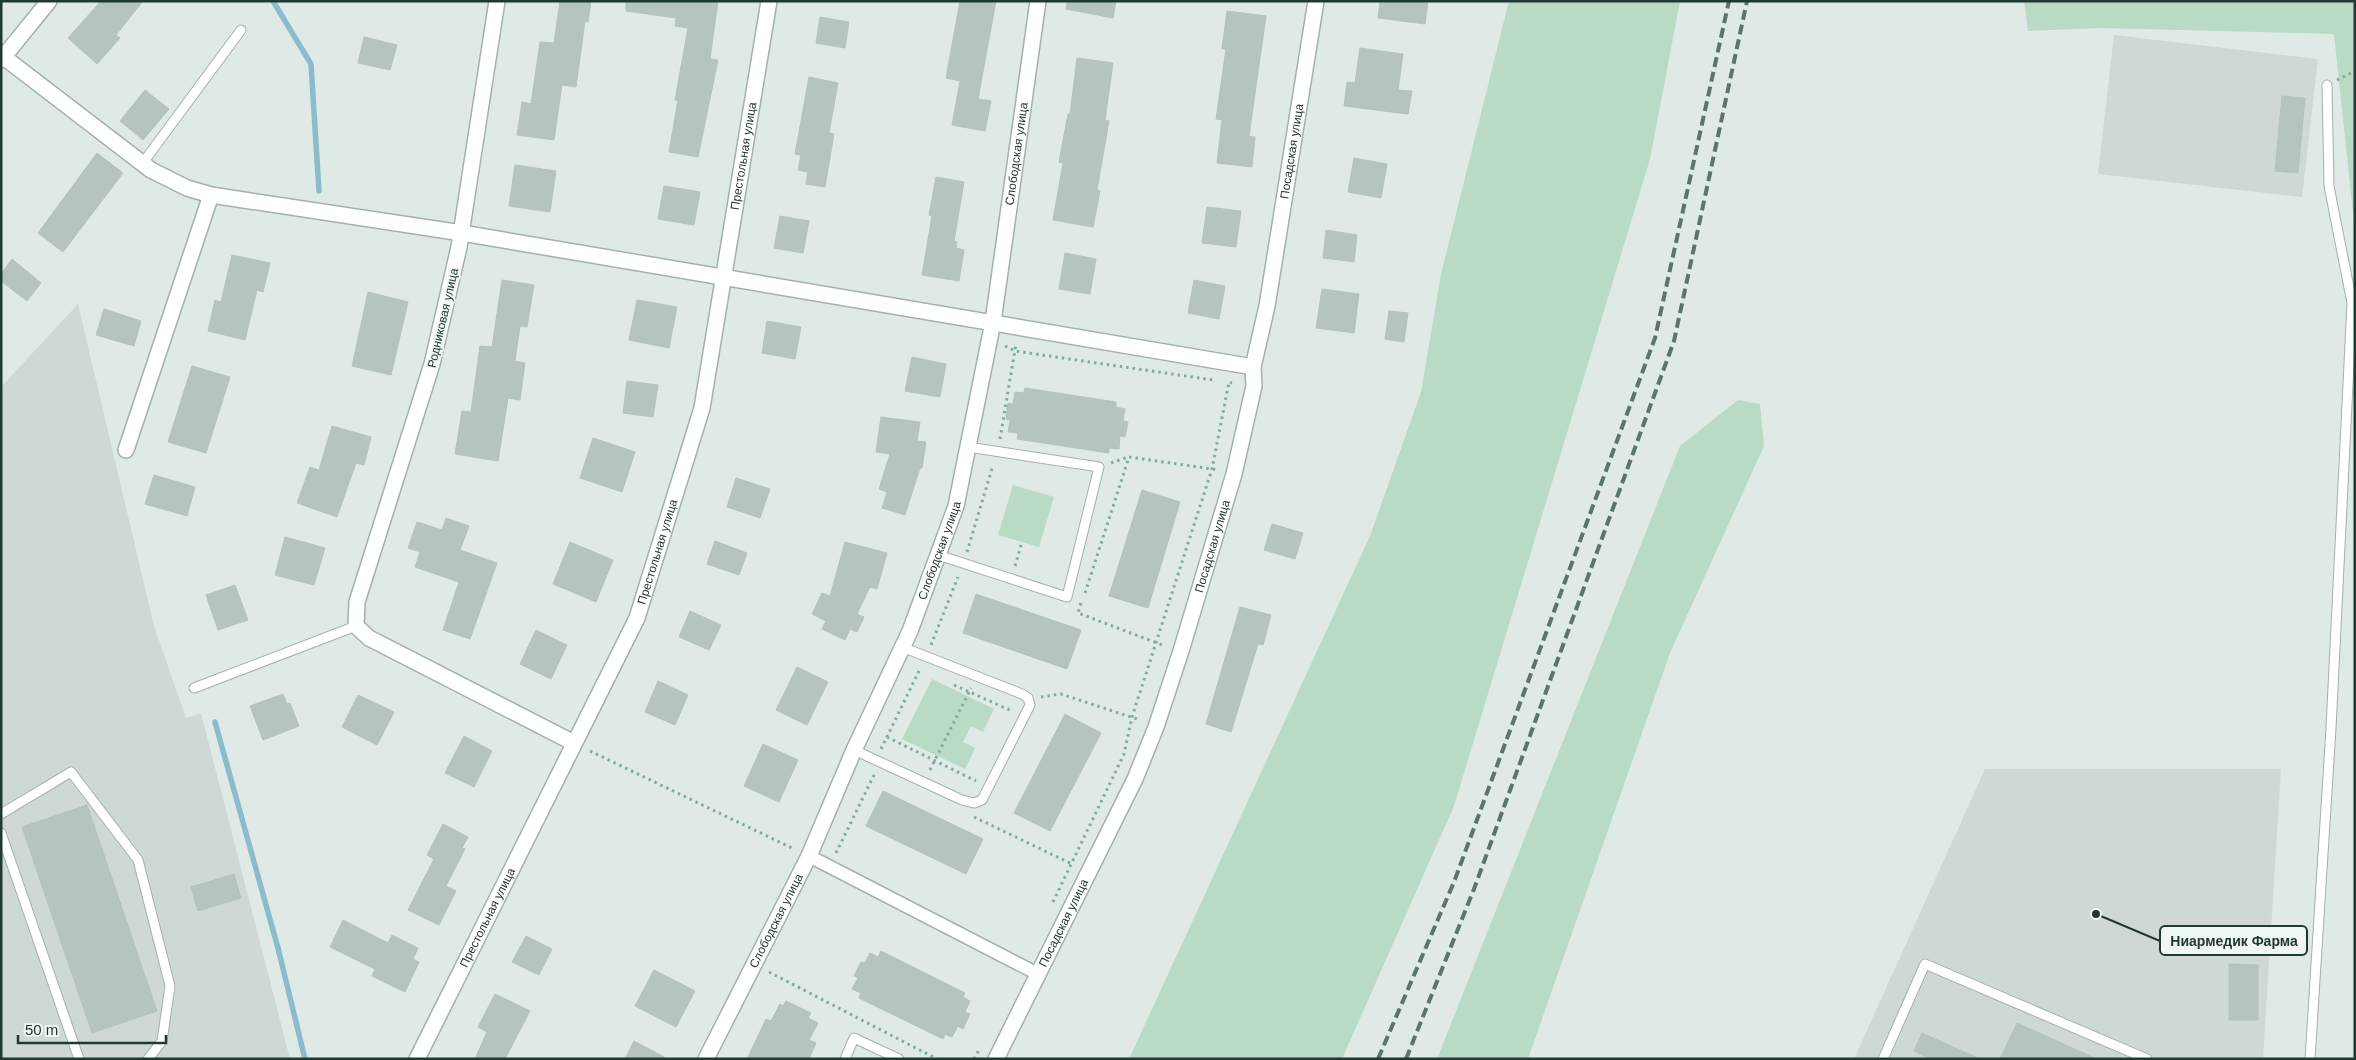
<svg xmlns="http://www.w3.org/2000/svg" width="2356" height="1060" font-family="Helvetica,sans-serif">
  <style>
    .built { fill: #ced9d5 }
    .green { fill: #b9dac5 }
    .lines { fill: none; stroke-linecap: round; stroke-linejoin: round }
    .stream { stroke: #8abccc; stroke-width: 5.5 }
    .building { fill: #b5c4bf; stroke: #b2c3bd }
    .service-casing { stroke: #a2b1ad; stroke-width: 11 }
    .pedestrian-casing { stroke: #a2b1ad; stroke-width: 15 }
    .minor-casing { stroke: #a2b1ad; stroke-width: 18 }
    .path { stroke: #81aba2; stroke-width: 3; stroke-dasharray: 2.5 4; stroke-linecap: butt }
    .service { stroke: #fff; stroke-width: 9 }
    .pedestrian { stroke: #fff; stroke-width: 12 }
    .minor { stroke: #fff; stroke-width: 15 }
    .rail { stroke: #5b7470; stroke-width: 4; stroke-dasharray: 10 5; stroke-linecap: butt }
    .labels { text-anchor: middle; stroke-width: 4; stroke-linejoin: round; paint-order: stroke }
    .street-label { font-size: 12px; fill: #213934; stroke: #eff6f3 }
    .leader { fill: none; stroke: #213934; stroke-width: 2 }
    .callout-dot { fill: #213934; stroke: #eff6f3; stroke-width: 2 }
    .callout { fill: #eff6f3; stroke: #213934; stroke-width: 2 }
    .callout-label { font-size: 14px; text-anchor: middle; font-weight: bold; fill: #213934 }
  </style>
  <rect width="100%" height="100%" fill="#dfeae6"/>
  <!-- built -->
  <path class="built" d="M2114,35l204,24 -16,138 -204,-23z
    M78,304l76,322 32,92 15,-5 89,346h-289v-672z
    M1985,769h296l-18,290h-409z"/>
  <!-- green -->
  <path class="green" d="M1509,1h171l-30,158 -196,647 -112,253h-213l241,-523 51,-144 20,-118z
    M2024,1h331v231l-21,-198 -232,-6 -74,3z
    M1738,400l22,4 4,42 -94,207 -142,406h-91l243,-613z
    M1013,485l41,12 -15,50 -41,-12z
    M932,679l62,30 -11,23 -12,-6 -8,16 12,6 -10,21 -63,-30z"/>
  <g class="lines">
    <!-- stream -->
    <path class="stream" d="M273,1l38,63 8,127
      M215,722l63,226 27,111"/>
  </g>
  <!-- building -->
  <path class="building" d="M101,1h42l-27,34 4,3 -23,26 -29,-26z
    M560,1h31l-3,21 -3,-1 -9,66 -14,-2 -8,55 -37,-5 5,-33 9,2 9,-62 14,1z
    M626,1h92l-8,58 8,1 -20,97 -29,-5 9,-52h-3l13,-72 -13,-2 1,-8 -50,-7z
    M960,1h36l-18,98 13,2 -6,30 -33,-6 8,-44 -14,-3z
    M1067,1h49l-3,17 -47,-9z
    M1380,1h48l-3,23 -47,-6z
    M1227,11l39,5 -17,120 6,1 -3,30 -35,-4 5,-43 -6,-1 10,-70h-4z
    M820,17l29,5 -4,26 -29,-5z
    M364,37l33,8 -7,25 -32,-7z
    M1360,48l43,6 -5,36 14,1 -4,23 -64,-8 3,-24 8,1z
    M1077,58l36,5 -8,57 4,1 -12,69 3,1 -7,36 -40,-7 10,-57 -4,-1 9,-48h2z
    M809,77l29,6 -9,50 5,1 -9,53 -19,-3 2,-12 -10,-2 3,-15 -6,-1z
    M145,90l24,19 -26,31 -23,-19z
    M2282,96l23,2 -7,75 -23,-2z
    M97,153l26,20 -60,79 -25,-19z
    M1354,158l33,6 -6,34 -33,-6z
    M515,165l41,6 -6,41 -41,-6z
    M936,177l28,5 -10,59 3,1 -1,6 8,2 -5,31 -37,-6 10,-59 -3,-1z
    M664,186l36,6 -6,33 -36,-6z
    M1207,207l34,4 -5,36 -34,-4z
    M780,216l29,5 -6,32 -29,-5z
    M1326,230l31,5 -3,27 -31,-4z
    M1065,253l31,6 -6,35 -31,-5z
    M232,255l38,8 -7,29 -6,-2 -12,50 -37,-9 7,-31 6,2z
    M12,259l29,24 -14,18 -26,-20v-7z
    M502,280l32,5 -7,42 -7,-1 -5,35 10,2 -5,37 -12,-2 -10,63 -43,-7 7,-43 9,1 9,-66 12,1z
    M1194,280l31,6 -6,33 -31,-6z
    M1322,289l37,5 -5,39 -38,-5z
    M368,292l40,10 -17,73 -39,-9z
    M637,300l40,7 -8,41 -40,-8z
    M104,309l37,12 -7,25 -38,-11z
    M1389,311l19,2 -4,29 -19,-3z
    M767,321l34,6 -6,32 -33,-6z
    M912,357l34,7 -6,33 -35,-6z
    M192,366l38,11 -24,76 -38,-11z
    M627,381l31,4 -5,32 -30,-4z
    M1025,388l91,14v5l9,2 -2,12 5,1 -3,15 -5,-1 -1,13 -10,-1v5l-92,-14 1,-6 -10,-1 2,-12 -4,-1 2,-16 5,1 2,-12 9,1z
    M881,417l39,5 -3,19 9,1 -4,26h-2l-15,47 -23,-7 5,-16 -8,-3 11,-35 -14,-2z
    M332,426l39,11 -7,28 -8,-2 -19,54 -40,-14 13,-36 9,3z
    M593,438l42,14 -13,40 -42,-14z
    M154,475l41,12 -8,29 -42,-12z
    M736,478l34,11 -10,29 -33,-11z
    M1142,490l38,12 -32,106 -39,-12z
    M446,518l23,8 -9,24 37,13 -27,76 -27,-9 16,-48 -44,-15 5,-15 -12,-4 9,-26 25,8z
    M1272,524l31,9 -8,26 -31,-9z
    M285,537l40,11 -11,37 -39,-10z
    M715,541l32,12 -8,22 -32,-11z
    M570,542l43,18 -17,42 -43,-18z
    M845,542l42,11 -10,36 -7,-2 -13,27 7,3 -7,15 -7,-3 -5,11 -23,-11 4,-8 -14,-7 10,-21 8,3z
    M235,585l13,35 -30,10 -12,-35z
    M976,594l105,36 -14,39 -104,-36z
    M1240,607l31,8 -8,30 -5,-1 -27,88 -25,-8z
    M690,611l31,14 -12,25 -30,-13z
    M536,630l31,15 -16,34 -31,-15z
    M797,667l31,15 -21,43 -31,-15z
    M658,681l30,14 -13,30 -30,-13z
    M283,694l4,10 3,-1 9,23 -36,14 -13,-34z
    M358,695l36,17 -17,33 -35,-18z
    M1065,714l36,19 -51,98 -36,-18z
    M464,736l28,15 -18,36 -29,-14z
    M763,744l35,16 -19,42 -35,-16z
    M883,791l100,48 -17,35 -100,-48z
    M87,805l70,206 -65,22 -70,-206z
    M443,824l25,13 -6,11 3,1 -19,37 10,5 -17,34 -31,-15 26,-51 -7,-4z
    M234,874l7,24 -43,13 -7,-24z
    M343,920l45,23 4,-8 26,13 -5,11 6,3 -14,30 -33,-16 3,-7 -45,-22z
    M526,936l26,13 -13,26 -27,-13z
    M881,951l84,42 -2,4 7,4 -5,11 5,2 -7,15 -5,-3 -6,11 -7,-3 -2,5 -84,-41 2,-5 -9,-4 6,-11 -4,-2 7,-14 4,1 5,-10 8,4z
    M2229,964l29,1v55h-29z
    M654,970l41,21 -19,36 -41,-21z
    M495,994l35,17 -25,48h-30l12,-27 -9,-5z
    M786,1001l25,12 -3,5 10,5 -9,17 7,3 -7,16h-62l19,-40 5,2 9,-17 3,2z
    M2017,1023l80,36h-97z
    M1922,1033l58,26h-49l-17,-8z
    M634,1041l34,18h-43z"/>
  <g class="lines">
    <defs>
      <path id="service" d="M142,164l99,-134
        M938,555l129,42 32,-130 -131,-20
        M194,688l162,-62
        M854,750l108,50 12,3 8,-3 48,-95 -2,-7 -6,-4 -120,-47
        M1,814l70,-42 67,88 32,126 -8,55 -14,18
        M1,833l78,226
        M845,1059l9,-21 45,21
        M1883,1059l42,-95 222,95
        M2310,1059l21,-331 21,-425 -23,-117 -2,-101"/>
      <path id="pedestrian" d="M809,856l229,118"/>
      <g id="minor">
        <path d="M497,1l-38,246 -27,117 -75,238 -1,24 13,12 205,105"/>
        <path d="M1,55l150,115 36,18 24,7 251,38 791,134"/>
        <path d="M1,60l48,-59"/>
        <path d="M126,450l85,-255"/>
        <path id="s1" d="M417,1059l220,-441 65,-210 67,-407"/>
        <path id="s2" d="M706,1059l103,-203 45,-106 56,-119 46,-125 37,-184 45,-321"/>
        <path id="s3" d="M996,1059l139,-280 21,-52 25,-76 53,-177 20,-88 -1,-19 14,-61 49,-305"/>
      </g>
    </defs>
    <!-- service casing -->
    <use href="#service" class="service-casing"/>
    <!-- pedestrian casing -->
    <use href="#pedestrian" class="pedestrian-casing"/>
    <!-- minor casing -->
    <use href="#minor" class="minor-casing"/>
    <!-- path -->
    <path class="path" d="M2337,80l18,-9
      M1005,346l10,5 198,29
      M1000,439l16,-95
      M1111,463l17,-6
      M967,552l26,-87
      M1015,566l7,-24
      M1085,593l44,-136 90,13
      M1081,603l-3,10 87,33
      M931,645l27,-68
      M954,685l58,26
      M1041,697l20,-3 79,26
      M887,737l89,44
      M881,749l39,-80
      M590,751l204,98
      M930,770l41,-82
      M974,817l98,47
      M836,853l39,-80
      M1053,902l71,-148 8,-37 80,-248 17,-87 3,1
      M769,972l168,87
      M974,1059l6,-11"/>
    <!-- service -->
    <use href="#service" class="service"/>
    <!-- pedestrian -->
    <use href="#pedestrian" class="pedestrian"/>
    <!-- minor -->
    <use href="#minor" class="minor"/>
    <!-- rail -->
    <path class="rail" d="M1378,1059l76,-177 201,-544 74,-337
      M1406,1059l68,-170 200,-548 73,-340"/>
  </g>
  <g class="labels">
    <!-- street labels -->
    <g class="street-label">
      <text dy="4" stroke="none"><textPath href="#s3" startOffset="962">Посадская улица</textPath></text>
      <text dy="4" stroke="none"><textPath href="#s2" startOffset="965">Слободская улица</textPath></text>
      <text dy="4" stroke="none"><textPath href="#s1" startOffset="968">Престольная улица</textPath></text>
      <text transform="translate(443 318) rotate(-77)" y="4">Родниковая улица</text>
      <text dy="4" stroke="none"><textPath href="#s3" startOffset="558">Посадская улица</textPath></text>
      <text dy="4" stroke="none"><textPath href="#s1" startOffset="562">Престольная улица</textPath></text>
      <text dy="4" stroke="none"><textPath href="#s2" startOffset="560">Слободская улица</textPath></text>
      <text dy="4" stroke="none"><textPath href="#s1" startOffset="158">Престольная улица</textPath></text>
      <text dy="4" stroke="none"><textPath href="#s2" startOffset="155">Слободская улица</textPath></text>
      <text dy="4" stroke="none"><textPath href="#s3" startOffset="152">Посадская улица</textPath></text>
    </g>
  </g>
  <!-- callouts -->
  <path class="leader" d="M2096 914L2160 941"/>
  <circle class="callout-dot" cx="2096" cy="914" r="5"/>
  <rect class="callout" x="2160" y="926" width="147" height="29" rx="5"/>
  <g class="callout-label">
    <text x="2234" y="946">Ниармедик Фарма</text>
  </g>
  <!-- border -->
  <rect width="2356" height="1060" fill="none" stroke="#213934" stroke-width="5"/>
  <!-- scale -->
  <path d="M18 1035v8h148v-8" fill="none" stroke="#213934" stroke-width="2.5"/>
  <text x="25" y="1035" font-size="15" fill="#213934" stroke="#eff6f3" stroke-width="4" paint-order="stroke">50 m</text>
</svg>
